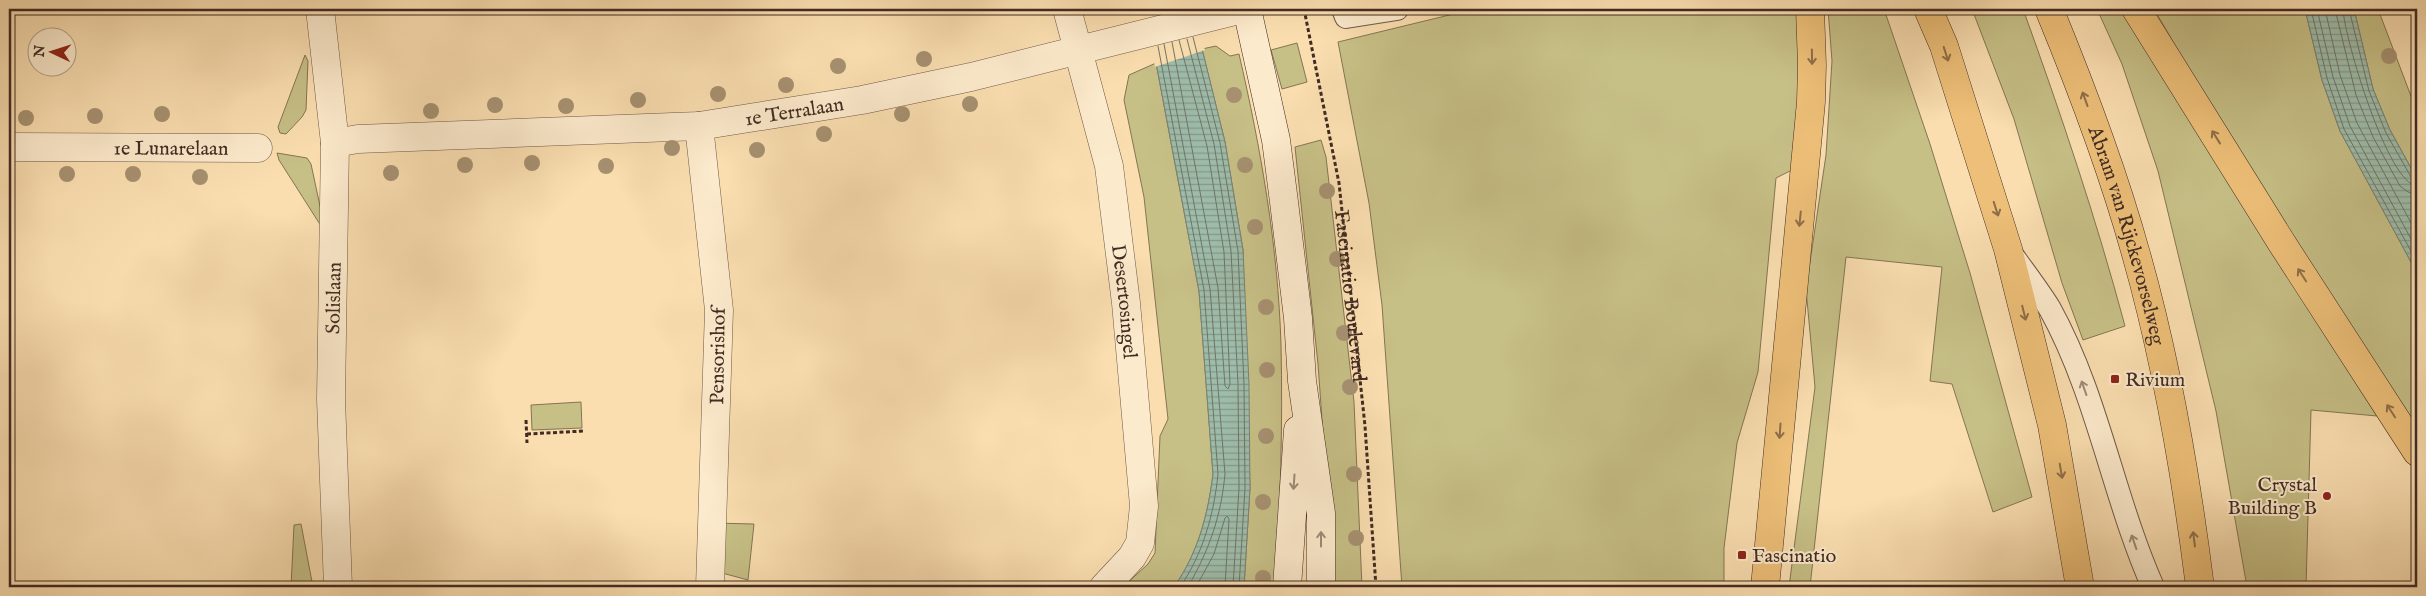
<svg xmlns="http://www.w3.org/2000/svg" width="2426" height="596" font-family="'IM FELL English',serif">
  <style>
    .green { fill: #c6bf86; stroke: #847554 }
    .water { fill: url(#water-rules); stroke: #798274 }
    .pier { fill: #fadeb0 }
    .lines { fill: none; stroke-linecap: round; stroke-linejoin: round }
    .shore { stroke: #707466; stroke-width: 1 }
    .lane-casing { stroke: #6f5846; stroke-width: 24 }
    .street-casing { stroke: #6f5846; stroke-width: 29 }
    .secondary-casing { stroke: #412b23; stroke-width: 29 }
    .highway-casing { stroke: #412b23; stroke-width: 29 }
    .path { stroke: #412b23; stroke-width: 3; stroke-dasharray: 4 2.5; stroke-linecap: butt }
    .lane { stroke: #fceacc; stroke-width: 22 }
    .street { stroke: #fceacc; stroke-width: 28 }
    .secondary { stroke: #fceacc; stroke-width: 28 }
    .highway { stroke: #edbf78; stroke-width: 28 }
    .tree { fill: #a69070 }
    .oneway { stroke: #8e6e49 }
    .oneway2 { stroke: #9e8a78 }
    .poi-dot { fill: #8f2418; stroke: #fceacc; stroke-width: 2 }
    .labels { text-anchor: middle; stroke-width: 4; stroke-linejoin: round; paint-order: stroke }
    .street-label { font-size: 20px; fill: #412b23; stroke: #fceacc }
    .poi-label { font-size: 20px; fill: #412b23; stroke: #fceacc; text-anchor: start }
  </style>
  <defs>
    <pattern id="water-rules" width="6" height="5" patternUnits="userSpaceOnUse" patternTransform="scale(1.25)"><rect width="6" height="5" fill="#9ebcaa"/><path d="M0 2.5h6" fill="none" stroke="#82998a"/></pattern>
  </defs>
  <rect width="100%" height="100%" fill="#fadeb0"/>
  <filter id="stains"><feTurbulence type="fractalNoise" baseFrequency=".004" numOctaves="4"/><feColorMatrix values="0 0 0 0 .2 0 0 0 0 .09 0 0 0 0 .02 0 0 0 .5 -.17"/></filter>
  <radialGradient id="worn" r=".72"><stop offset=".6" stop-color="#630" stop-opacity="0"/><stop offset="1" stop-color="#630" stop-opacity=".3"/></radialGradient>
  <!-- green -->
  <path class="green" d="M1474,9h325l4,26 -11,135 -16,8 -18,194 -21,71 -13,105v39h-322l-20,-282 -13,-102 -31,-161z
    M1828,9h56l46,135 40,129 62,224 -39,15 -41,-128 -22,-3 12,-114 -96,-10 -36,330h-21l26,-200 -9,-98 20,-134 6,-94z
    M1972,9h51c38,105 73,209 102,317l-42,14 -21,-57 -48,-164z
    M2097,9h25l255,407 -66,-6 -5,177h-59l-31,-176 -58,-240 -36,-107z
    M2154,9h151l17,71 18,51 77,142v163l-192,-305z
    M2354,9h24l39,103v67l-27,-49 -17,-41z
    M1297,43l10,39 -25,7 -11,-39z
    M1216,46l14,10 9,-2c22,95 39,193 42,291 2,81 -1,162 -5,242h-32l6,-99 -7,-238 -18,-108 -23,-93z
    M305,55l3,6 -2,49 -4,7 -16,17 -6,-1 -2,-6z
    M1156,63l43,228 14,183c-5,41 -15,79 -39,113h-51l25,-23 7,-11 5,-117 8,-17 -24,-222 -20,-97 5,-25z
    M1321,140l5,17 28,245 8,185h-28l-16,-223 -23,-217z
    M277,153l30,5 4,6 12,56 -2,6 -42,-66z
    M581,402l1,26 -50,2 -1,-25z
    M714,523l40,1 -6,56 -37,-10z
    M301,524l12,63h-22l3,-62z"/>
  <!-- water -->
  <path class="water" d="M1146,9l56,40 23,93 18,108 6,134 1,104 -6,99h-70c24,-34 34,-72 39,-113l-14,-183z
    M2305,9h49l19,80 17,41 27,49v94l-77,-142 -18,-51z"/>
  <!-- pier -->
  <path class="pier" d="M1144,9h47l14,41 -50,17z"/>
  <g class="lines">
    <!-- shore -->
    <path class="shore" d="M2311,9l16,69 17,51 73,133
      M2317,9l16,68 17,49 67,124
      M2325,9l15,66 17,48 60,111
      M2335,9l21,86 17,42 27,49 8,6 9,2
      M2343,9c1,28 45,176 74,177
      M2349,9l20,82 17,42 25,44 6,3
      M1193,37l27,106 18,108 6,133 1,104 -6,99
      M1187,39l27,105 17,107 7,133 1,104 -6,99
      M1172,42l46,246 7,98 3,3 2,-5 -6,-132 -17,-106 -28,-106
      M1164,44l46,245 15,185c-4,43 -16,76 -37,113
      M1158,46l46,244 14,184c-4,40 -15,80 -38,113
      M1196,587l18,-33 11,-36 2,-2 2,3 -4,68"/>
    <defs>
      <path id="lane" d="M1343,9l3,8 51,-8
        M2013,256c12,17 26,35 37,53 48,87 63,188 103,278"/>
      <g id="street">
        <path d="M320,9l15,134 -4,256 7,188"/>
        <path id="s2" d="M1067,9l42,157 17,137 18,203 -4,37 -8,14 -28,30"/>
        <path d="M699,126l20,184 -9,277"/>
        <path id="s3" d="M335,143l23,-4 341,-13 163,-26 109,-23 272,-68"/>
        <path id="s4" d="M9,147l249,1"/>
      </g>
      <path id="secondary" d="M1247,9l29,131 8,62 14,116 4,63 19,132v74
        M1287,587l11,-157"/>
      <g id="highway">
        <path d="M1928,9l16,37 64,203 44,176 28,162"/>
        <path id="s5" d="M2049,9c33,80 64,162 87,245 31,109 50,221 64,333"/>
        <path d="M2136,9l147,236 134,207"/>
        <path d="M1765,587l46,-485 1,-37 -2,-56"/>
      </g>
    </defs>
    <!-- lane casing -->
    <use href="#lane" class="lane-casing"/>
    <!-- street casing -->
    <use href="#street" class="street-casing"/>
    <!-- secondary casing -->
    <use href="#secondary" class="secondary-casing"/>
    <!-- highway casing -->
    <use href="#highway" class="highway-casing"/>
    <!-- path -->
    <g class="path">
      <path id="s1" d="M1304,9l35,174 26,243 11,161"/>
      <path d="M526,420l1,23"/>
      <path d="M527,434l57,-3"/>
    </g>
    <!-- lane -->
    <use href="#lane" class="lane"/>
    <!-- street -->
    <use href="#street" class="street"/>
    <!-- secondary -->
    <use href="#secondary" class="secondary"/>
    <!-- highway -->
    <use href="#highway" class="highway"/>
  </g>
  <!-- trees -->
  <g class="tree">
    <circle cx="2389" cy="56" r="8"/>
    <circle cx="924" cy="59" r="8"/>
    <circle cx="838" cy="66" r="8"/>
    <circle cx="786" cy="85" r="8"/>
    <circle cx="718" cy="94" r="8"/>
    <circle cx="1234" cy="95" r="8"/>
    <circle cx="638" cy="100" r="8"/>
    <circle cx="970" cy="104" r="8"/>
    <circle cx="495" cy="105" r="8"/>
    <circle cx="566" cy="106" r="8"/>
    <circle cx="431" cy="111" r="8"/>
    <circle cx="162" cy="114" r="8"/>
    <circle cx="902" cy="114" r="8"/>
    <circle cx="95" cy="116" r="8"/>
    <circle cx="26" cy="118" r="8"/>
    <circle cx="824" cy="134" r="8"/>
    <circle cx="672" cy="148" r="8"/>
    <circle cx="757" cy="150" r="8"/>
    <circle cx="532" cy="163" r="8"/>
    <circle cx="465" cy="165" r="8"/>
    <circle cx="1245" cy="165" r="8"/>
    <circle cx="606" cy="166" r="8"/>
    <circle cx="391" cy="173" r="8"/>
    <circle cx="67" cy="174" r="8"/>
    <circle cx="133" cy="174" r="8"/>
    <circle cx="200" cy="177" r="8"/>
    <circle cx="1327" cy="191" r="8"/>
    <circle cx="1255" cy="227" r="8"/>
    <circle cx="1337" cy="259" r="8"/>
    <circle cx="1266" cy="307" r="8"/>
    <circle cx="1344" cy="333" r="8"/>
    <circle cx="1267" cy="370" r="8"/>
    <circle cx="1350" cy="387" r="8"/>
    <circle cx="1266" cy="436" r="8"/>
    <circle cx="1354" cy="474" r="8"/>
    <circle cx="1263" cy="502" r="8"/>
    <circle cx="1356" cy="538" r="8"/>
    <circle cx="1263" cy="578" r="8"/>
  </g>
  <!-- one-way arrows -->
  <defs><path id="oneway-shaft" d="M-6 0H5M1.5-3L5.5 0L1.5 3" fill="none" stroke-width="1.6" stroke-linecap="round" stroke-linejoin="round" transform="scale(1.25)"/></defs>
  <g class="oneway">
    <use href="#oneway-shaft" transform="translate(1946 54) rotate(72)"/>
    <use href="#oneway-shaft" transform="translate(1812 57) rotate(89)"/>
    <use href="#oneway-shaft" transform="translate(2085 99) rotate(-110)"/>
    <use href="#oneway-shaft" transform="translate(2216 137) rotate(-122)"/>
    <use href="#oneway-shaft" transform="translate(1996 209) rotate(72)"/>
    <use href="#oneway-shaft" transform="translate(1800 219) rotate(96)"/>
    <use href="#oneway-shaft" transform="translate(2302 275) rotate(-123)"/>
    <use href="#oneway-shaft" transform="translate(2024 313) rotate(76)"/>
    <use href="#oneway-shaft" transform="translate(2391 411) rotate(-123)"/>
    <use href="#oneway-shaft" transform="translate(1780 431) rotate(94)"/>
    <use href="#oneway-shaft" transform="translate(2061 471) rotate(80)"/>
    <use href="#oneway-shaft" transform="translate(2194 539) rotate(-97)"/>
  </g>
  <g class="oneway2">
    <use href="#oneway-shaft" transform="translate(2084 388) rotate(-109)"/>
    <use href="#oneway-shaft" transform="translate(1294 482) rotate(94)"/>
    <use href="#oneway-shaft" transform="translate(1321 539) rotate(-90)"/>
    <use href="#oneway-shaft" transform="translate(2134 542) rotate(-109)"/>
  </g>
  <!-- markers -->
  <g class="poi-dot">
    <rect x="2110" y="374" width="10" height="10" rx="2.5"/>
    <circle cx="2327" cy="496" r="5"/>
    <rect x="1737" y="550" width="10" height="10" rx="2.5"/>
  </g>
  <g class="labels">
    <!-- street labels -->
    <g class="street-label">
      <text dy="7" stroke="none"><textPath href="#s3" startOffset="461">1e Terralaan</textPath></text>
      <text dy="7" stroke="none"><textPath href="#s4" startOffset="162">1e Lunarelaan</textPath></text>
      <text dy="7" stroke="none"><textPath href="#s5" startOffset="240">Abram van Rijckevorselweg</textPath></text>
      <text dy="7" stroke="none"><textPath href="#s1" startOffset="291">Fascinatio Boulevard</textPath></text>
      <text transform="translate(333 298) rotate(-89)" y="7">Solislaan</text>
      <text dy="7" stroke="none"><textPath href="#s2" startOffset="299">Desertosingel</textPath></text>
      <text transform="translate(717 356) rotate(-89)" y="7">Pensorishof</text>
    </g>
    <!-- poi labels -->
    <g class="poi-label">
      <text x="2125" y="386">Rivium</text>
      <text x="2317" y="491" text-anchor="end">Crystal<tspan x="2317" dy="23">Building B</tspan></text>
      <text x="1752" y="562">Fascinatio</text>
    </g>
  </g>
  <!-- margin -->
  <rect width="2426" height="596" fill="none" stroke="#fadeb0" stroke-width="30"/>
  <rect x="10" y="10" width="2406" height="576" fill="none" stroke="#412b23" stroke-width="2.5"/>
  <rect x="15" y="15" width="2396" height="566" fill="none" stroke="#412b23"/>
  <!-- north arrow -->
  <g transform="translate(52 52) rotate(274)"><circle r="24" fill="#fceacc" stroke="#b19e88"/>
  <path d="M0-4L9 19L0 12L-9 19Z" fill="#8f2418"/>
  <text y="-8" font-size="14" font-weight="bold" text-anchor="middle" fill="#412b23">N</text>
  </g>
  <rect width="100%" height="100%" filter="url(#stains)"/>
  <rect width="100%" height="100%" fill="url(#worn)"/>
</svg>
